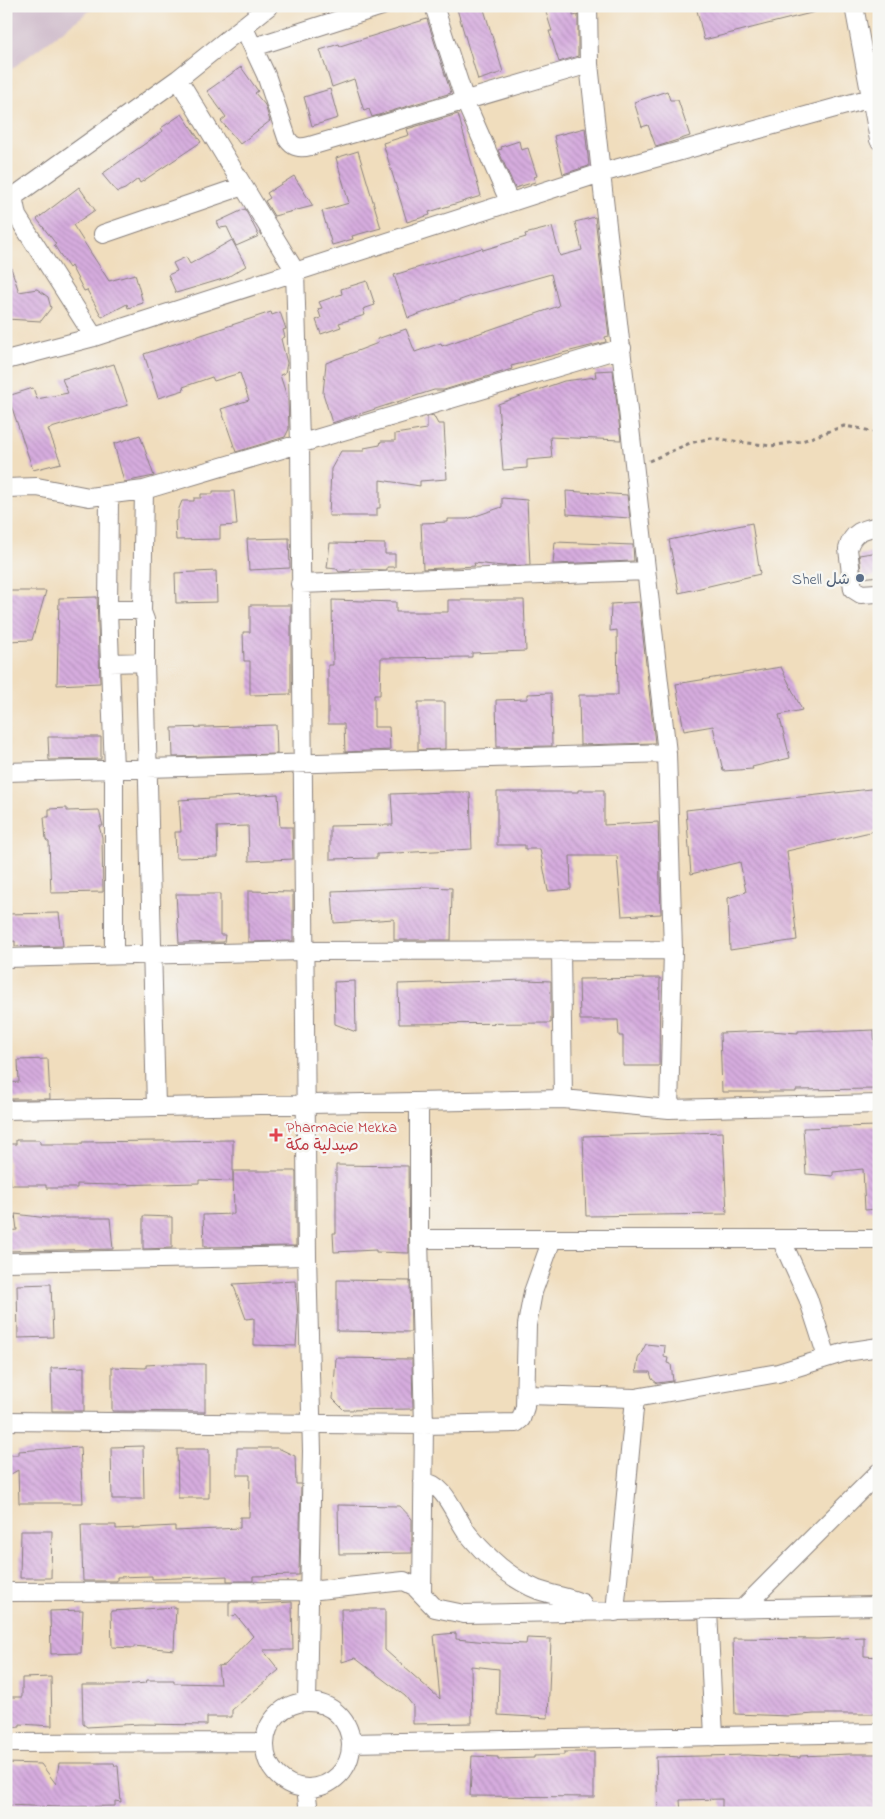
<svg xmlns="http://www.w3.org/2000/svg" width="885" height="1819" font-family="'Indie Flower','Playpen Sans Arabic',sans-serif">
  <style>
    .railway { fill: #d0bdcc }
    .building { fill: url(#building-back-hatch) }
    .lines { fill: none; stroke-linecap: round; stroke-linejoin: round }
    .minor-casing { stroke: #89807c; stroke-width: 20 }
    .path { stroke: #89807c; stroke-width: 3; stroke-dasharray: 4 4; stroke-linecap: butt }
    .minor { stroke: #fff; stroke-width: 18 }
    .service-dot { fill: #5c6f8a; stroke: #f6f6f2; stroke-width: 2 }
    .health-dot { fill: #e0444e; stroke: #f6f6f2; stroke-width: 2 }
    .labels { text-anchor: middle; stroke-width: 5; stroke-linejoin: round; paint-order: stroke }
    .service-label { font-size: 16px; fill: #4e5e75; stroke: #f6f6f2; text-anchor: end }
    .health-label { font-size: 16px; fill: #be3a42; stroke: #f6f6f2; text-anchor: start }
  </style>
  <defs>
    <pattern id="building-back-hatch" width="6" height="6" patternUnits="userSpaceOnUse" patternTransform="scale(1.25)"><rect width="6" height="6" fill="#d6acde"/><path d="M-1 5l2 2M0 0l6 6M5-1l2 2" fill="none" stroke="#b794bf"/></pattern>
  </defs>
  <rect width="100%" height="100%" fill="#f6f6f2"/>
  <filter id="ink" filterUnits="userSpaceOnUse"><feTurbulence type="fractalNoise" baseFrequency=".02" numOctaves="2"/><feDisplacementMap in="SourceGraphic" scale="10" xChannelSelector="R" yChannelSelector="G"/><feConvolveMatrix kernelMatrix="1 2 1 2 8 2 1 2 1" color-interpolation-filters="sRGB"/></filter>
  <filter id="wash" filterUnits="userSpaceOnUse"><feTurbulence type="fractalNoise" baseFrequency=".0096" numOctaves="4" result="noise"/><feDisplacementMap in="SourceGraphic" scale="20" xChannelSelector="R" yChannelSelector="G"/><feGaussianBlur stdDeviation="1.12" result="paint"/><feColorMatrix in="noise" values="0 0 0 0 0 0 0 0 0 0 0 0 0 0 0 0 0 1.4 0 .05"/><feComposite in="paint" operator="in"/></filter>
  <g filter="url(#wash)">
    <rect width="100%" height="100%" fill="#f0ddbd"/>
    <!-- railway -->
    <path class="railway" d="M6,6h90l-90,67z"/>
    <g id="blocks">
      <!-- building -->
      <path class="building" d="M465,6h18l20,66 -25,8 -21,-71z
        M544,6h29v10l5,-1v41l-19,6 -10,-31h3z
        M696,6h118l1,6 -111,28z
        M427,19l24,74 -79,24 -3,-8 -5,2 -10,-32 -22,8 -12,-37 19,-6 1,2z
        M241,67l17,24 -3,2 10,12 5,16 -30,23 -19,-23 5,-4 -19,-26z
        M330,89l8,29 -26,8 -8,-29z
        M667,91l3,9h8l12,36 -34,11 -8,-22 -6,2 -8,-25z
        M182,114l19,28 -61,41 -2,-4 -13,10 -8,3 -15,-18 61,-43 -2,-3z
        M458,114l23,82 -52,16 1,3 -23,7 -24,-79 26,-8 -2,-6z
        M585,128l4,38 -26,8 -9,-38z
        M519,141l2,9 7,-2 9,28 -3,1 1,5 -20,6 -17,-38 4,-1 -1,-2z
        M358,151l23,77 -29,8 1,3 -21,6 -10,-34 27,-8 -13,-45z
        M294,176l19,30 -39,10 -9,-15 5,-3 -3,-5z
        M79,187l16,23 -22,15 36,56 26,-7 8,29 -15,5 -1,-4 -25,13 -15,-27 -3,1 -13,-25 -2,2 -15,-23 2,-1 -19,-25z
        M245,209l14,27 -23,10 -9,-19 -7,1 -3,-6z
        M595,217l14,119 -4,1 1,5 -95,24 1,3 -68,21h-10l-102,33 -9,-30 3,-30 52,-20 -1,-4 29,-10 9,23 26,-9 1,3 117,-40 -8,-32 -82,23 -61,21 -14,-43 88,-27 1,2 43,-13 -1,-3 27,-7 8,29 22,-6 -7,-28z
        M232,240l14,26 -20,12 -50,15 -8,-18 9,-4 -4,-8 13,-6 4,7z
        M6,262h3l10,30 18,-3 11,8 3,11 -10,13 -35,-2z
        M367,281l8,24 -12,4 2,6 -26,8 2,4 -20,7 -5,-14 5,-2 -3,-9 4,-1 -3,-6 23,-8 -1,-5z
        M271,312l1,3 8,-3 6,17 -3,1 2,7 -4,2 6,24 -2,10 -5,2 8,25 1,29 -4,8 -49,15 -15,-43 28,-9 -9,-27 -26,8 -2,-4 -29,10 1,3 -26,8 -14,-44z
        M114,364l14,41 -80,24 13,34 -28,7 -25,-74 25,-8 4,11 31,-6 -6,-14z
        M613,370l8,70 -71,-3 2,21 -25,2v8l-24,2 -5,-66 66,-23 32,-4 -1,-6z
        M433,415l5,9h6l3,55 -27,2v5l-40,-6v28h-3v8h-48l2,-47 10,-18h23v-3l16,-3 1,-4h14v-7l32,-5v-12z
        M140,435l14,41 -30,6 -10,-38z
        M213,491h21l3,34 -17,1v13l-44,1 -1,-19 3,-2v-8l4,-10h12v-3h7v-4h12z
        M566,491l61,4 3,23 -63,-4z
        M502,498l25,2 3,65 -27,1 -29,-3 1,3 -52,3 -2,-46 27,-1v-3h19l35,-12z
        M752,523l8,51 -81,19 -10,-53z
        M289,538l1,30 -41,2 -2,-31z
        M555,542l78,3 1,16 -81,3z
        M330,543l55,1v10h10v13h-8v3l-36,-1 -1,2 -11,1 -2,-3 -10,-1z
        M879,552v24l-17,2 -3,-23z
        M216,571l1,31 -41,1 -1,-30z
        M6,591h40l-14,49 -26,1z
        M97,597l3,86 -43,2 2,-87z
        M332,600l64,2v10h52v-12h76l2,51 -54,2v4l-91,1 -1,37h-6v32h15l1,23 -45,2 -1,-28h-16v-59h5z
        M639,602l16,141 -75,2 -1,-50h39l-1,-65 -7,1 1,-27z
        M250,605h41v89l-41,1v-34h-6l-1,-29h7z
        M781,667l21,43 -23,5 11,43 -38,9 1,2 -30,2 -10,-45 -29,5 -8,-47z
        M551,693l1,53 -55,1 -1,-47 31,-1v-5z
        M418,702h27v47l-27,1z
        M276,725l1,29 -104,3 -1,-29z
        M48,737h53v22l-52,1z
        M879,788v42l-92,21 10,89 -67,10 -2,-52 18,-6 -6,-30 -49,12 -5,-64z
        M578,790h26v35l54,-3 3,92 -39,2 -5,-60h-47l1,33 -23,2 -8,-42h-15v-4h-28v-53h81z
        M447,792h23l2,57 -95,5v4l-47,1v-33l63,-1 -2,-31z
        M278,794l2,33h12l1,32 -44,2 -1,-35 -31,1 1,30 -42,1 -1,-26h6l-2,-32z
        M67,808v3l32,-1 4,16h-4l3,11 1,55 -52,1 -2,-51 -3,-2 -2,-23h5v-8z
        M427,887l25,1 -1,52h-57v-21l-60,4 -2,-32z
        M248,891l45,1v49l-45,1z
        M176,894h44v41h5l-1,7 -45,1z
        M59,913l4,33 -32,1 -16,-1v-5l-9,1v-28z
        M660,978l-1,88h-36v-30h-4l-1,-16h-38l-1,-41z
        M526,980l25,1v42l-152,1 -1,-40z
        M355,981l1,51 -21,-8 -1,-42z
        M824,1030v2l50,-2 3,59 -81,1v2h-74l-2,-59 50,-2 28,2v-2z
        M48,1059l2,40h-44v-16l13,-1 -1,-22z
        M879,1126v83l-14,1 -2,-41 -30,3v4l-27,-2 -3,-46z
        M723,1132l4,82 -141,2 -3,-80z
        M16,1140h24v4h42v-2l151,-2v41l-34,-1v3l-86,2 -36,-1v4h-31v-3h-35l-5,-41h10z
        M336,1165l72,1 1,87 -33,-1v-2l-42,2 -1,-19h3z
        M233,1171h63v75l-92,1 -1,-32 31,-1z
        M15,1214l32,4h63l3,31 -107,2v-20l11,-1z
        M143,1216l29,1v31l-29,1z
        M337,1280l73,1 1,51 -74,-1z
        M295,1281l3,35 -2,30 -42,-1v-27l-8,1 -13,-35z
        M51,1284l2,53 -35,1 -1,-53z
        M646,1344l19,2 -1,11 4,1 -1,5 4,1 2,17 -16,2 -5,-4 -2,-7h-14l2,-13z
        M336,1358l76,1 1,50 -69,1 -11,-11z
        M164,1364h41v48l-93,-1v-44l34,1v-3z
        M84,1367v44h-32l-1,-43z
        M143,1446l1,53h-32l-1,-52z
        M80,1447l3,56h-64l-1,-33 -12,7v-22h12v-4z
        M237,1448h41l17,8 1,28h5l-2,91 -46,1v5h-26v-5l-75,3v-3l-35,1v4h-34l-2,-56h35v4l59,-3v5l65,-3v-11h9l1,-42h-13z
        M177,1449h32v49h-31z
        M338,1505l62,1 12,13v34l-73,1z
        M21,1531h31l-1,47h-31z
        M229,1602h27v2l36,-2 1,48h-30l16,20 -47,40v7h-25v8l-67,-1 -53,3 -4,-3 -1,-39h42l22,-2 1,-3h27v3l46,1 -2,-18 7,-1 28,-29 -17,-21 -7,2z
        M176,1607l-2,43 -40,-4v2l-22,-1 -1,-36z
        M341,1609h44v41l55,49 -6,-64 22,-2v6l42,4 28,1 1,-6 24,1 -3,79 -50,-3 1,-46 -28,-3 1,57 -59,1v-18l-8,-10 -50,-38 -13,4z
        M83,1610l-2,43 -30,1 -1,-43z
        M864,1637v19l15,1v57h-65l-25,2 -54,-2 -2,-76 85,1z
        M51,1677l1,49 -32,-2v3l-14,1v-31h16v-19z
        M564,1752h30v45l-124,-1 2,-40 26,1v2l36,-1v-2l30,-1z
        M850,1754h29v59h-157v-14l-42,1 1,13h-23l-2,-56 92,-2 52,3v-2z
        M6,1763l35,1 15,20 3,-21h55l1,3h3l3,36 -6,-1v5l-58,1 -51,-2z"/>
    </g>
  </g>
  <g filter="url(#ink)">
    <use href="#blocks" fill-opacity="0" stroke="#89807c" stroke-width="1"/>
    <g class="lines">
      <defs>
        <path id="minor" d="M434,6l31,95 44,100
          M588,6l1,58 12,109 66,580 6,197 -4,159
          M854,6l25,134
          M243,26l23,49 21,63c5,9 12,11 23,8l279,-82
          M254,47l128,-41
          M178,79l117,192 5,171 7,814 5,195 -5,251
          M103,234l140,-48
          M94,337l-77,-121 -3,-15 2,-6 162,-116 91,-73
          M6,360l88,-23 507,-164 270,-75
          M6,488l31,-1 52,10 55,-7 478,-142
          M109,496l-1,114 6,159v186
          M300,584l346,-13
          M877,593l-16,1 -8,-5 -5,-40c4,-17 15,-20 31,-23
          M108,610h28l6,2 3,8v42
          M142,612l2,-122
          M110,663l35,-1 11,445
          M6,772l661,-19
          M561,950l2,149
          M6,958l298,-7 369,-1
          M419,1102v137l5,186 -2,169
          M6,1110l557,-11 106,10 210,-5
          M419,1239h460
          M781,1239l27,59 19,59
          M6,1262l301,-6
          M527,1395l108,3 143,-25 68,-21 33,-5
          M6,1421l418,4 92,-2 5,-4 4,-12 2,-82 6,-33 19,-53
          M423,1482c23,1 32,36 46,53 18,22 42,44 69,55 14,5 30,7 44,13l3,9
          M6,1592l303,-1 95,-10 10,5 21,22 29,6 415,-8
          M744,1607l135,-135
          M708,1610l6,127
          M615,1612l20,-214
          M265 1745a43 43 0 1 1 86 0a43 43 0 1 1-86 0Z
          M6,1743l259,-1
          M351,1743l528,-10
          M306,1788l3,25"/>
      </defs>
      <!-- minor casing -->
      <use href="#minor" class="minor-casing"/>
      <!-- path -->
      <path class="path" d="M649,461l41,-18 21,-5 60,8 31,-5 42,-15 19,3 16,5"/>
      <!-- minor -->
      <use href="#minor" class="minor"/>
    </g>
  </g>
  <!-- markers -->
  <circle class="service-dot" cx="860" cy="578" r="5"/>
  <path class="health-dot" d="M273.5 1127.5h5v5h5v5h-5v5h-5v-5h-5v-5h5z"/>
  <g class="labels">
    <!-- service labels -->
    <g class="service-label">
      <text x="850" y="584">Shell شل</text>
    </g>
    <!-- health labels -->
    <g class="health-label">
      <text x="286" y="1132">Pharmacie Mekka<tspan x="286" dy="18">صيدلية مكة</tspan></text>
    </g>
  </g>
  <!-- margin -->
  <rect width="885" height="1819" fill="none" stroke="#f6f6f2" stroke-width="25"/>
</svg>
